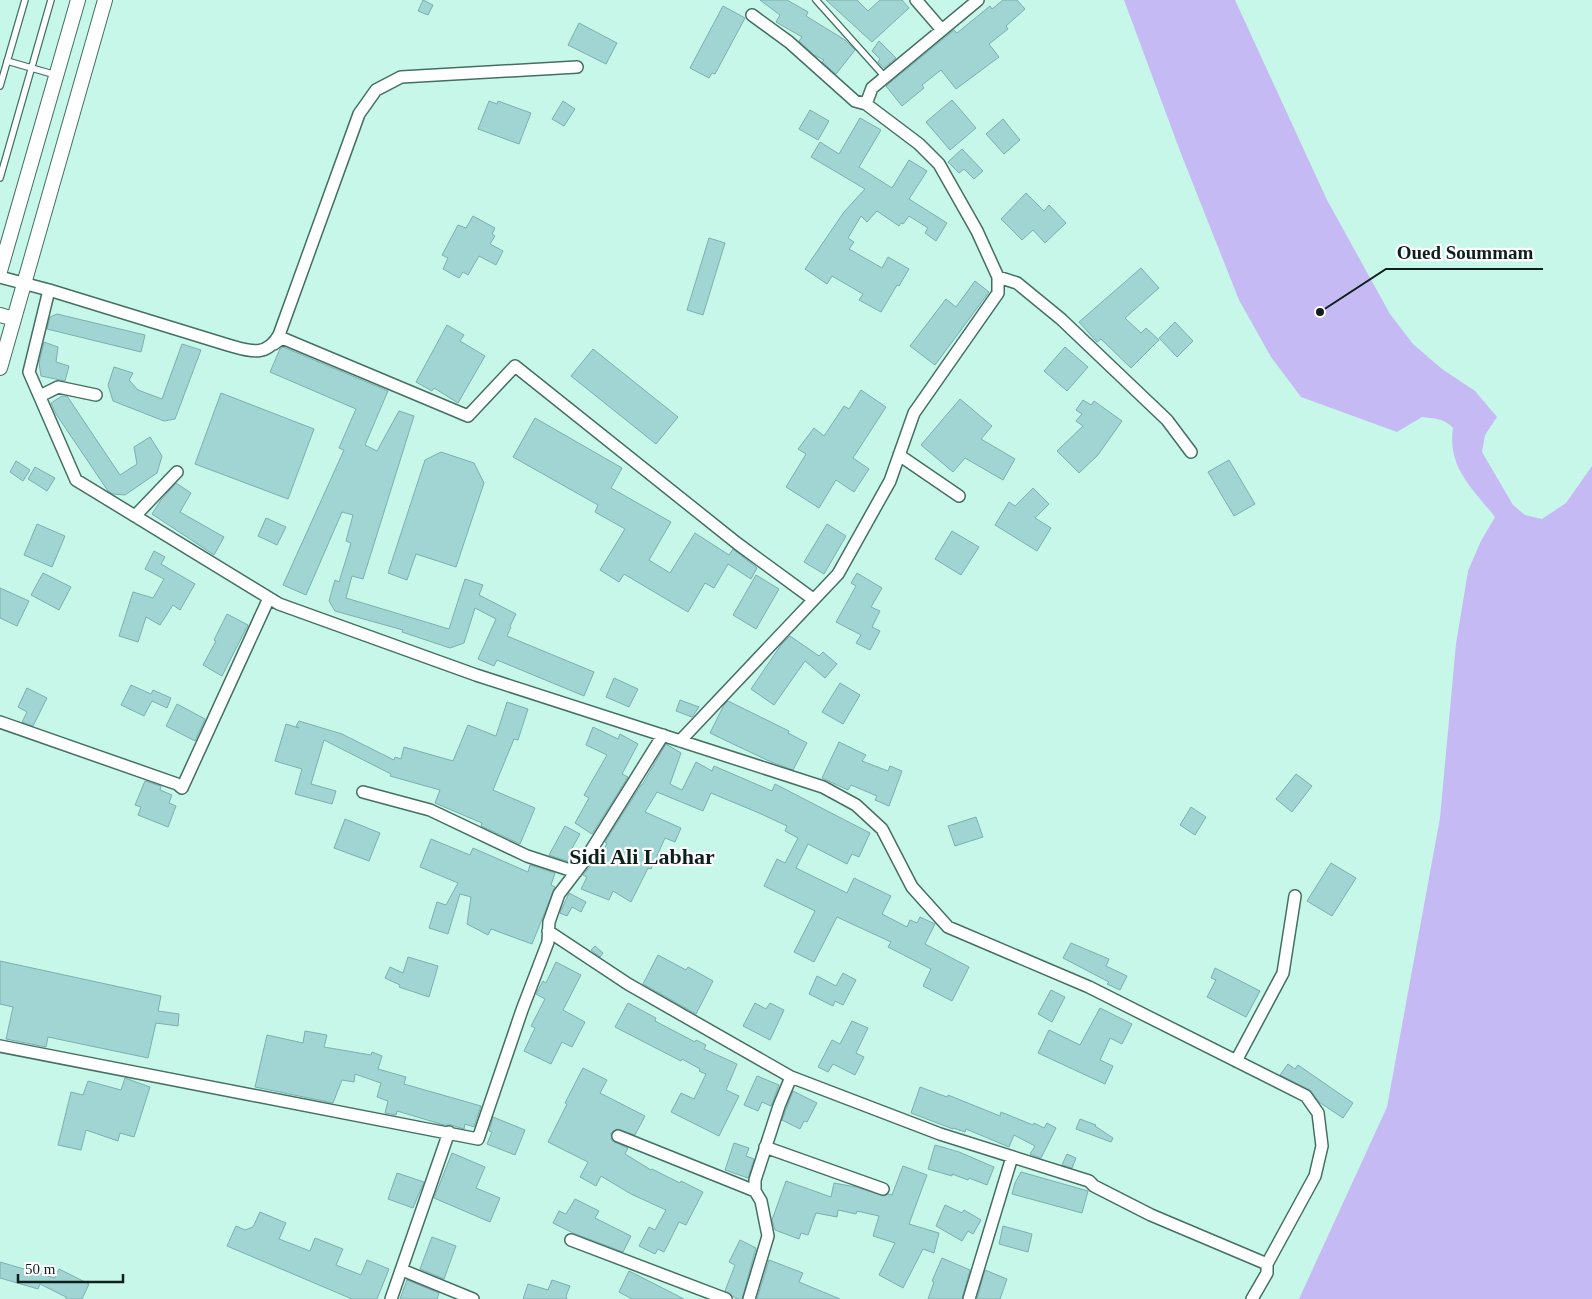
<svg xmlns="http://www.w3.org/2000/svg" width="1592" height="1299" font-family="Georgia,serif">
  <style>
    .water { fill: #c6baf4 }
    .building { fill: #a1d5d4; stroke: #7cafae }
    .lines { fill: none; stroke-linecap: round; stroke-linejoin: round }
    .service-casing { stroke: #437063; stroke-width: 8 }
    .minor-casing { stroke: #437063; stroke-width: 14 }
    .tertiary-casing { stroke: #437063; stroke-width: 16 }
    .service { stroke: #fff; stroke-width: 5.5 }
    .minor { stroke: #fff; stroke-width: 11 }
    .tertiary { stroke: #fff; stroke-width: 14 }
    .labels { text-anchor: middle; stroke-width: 4.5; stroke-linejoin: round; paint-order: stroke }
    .district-label { font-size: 22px; font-weight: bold; fill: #0d201b; stroke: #fff }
    .leader { fill: none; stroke: #0d201b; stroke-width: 2 }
    .callout-dot { fill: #0d201b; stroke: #fff; stroke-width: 2 }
    .callout-label { font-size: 19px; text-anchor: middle; font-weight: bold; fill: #0d201b; stroke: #fff; stroke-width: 4.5; stroke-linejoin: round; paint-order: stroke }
  </style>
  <rect width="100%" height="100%" fill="#c6f7e8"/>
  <!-- water -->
  <path class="water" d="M1124,0h111l92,200 63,114 23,30 29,25 33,22 22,26 -12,18 -3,17 31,53 12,10 17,4 24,-16 26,-37v833h-293l88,-192 53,-289 16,-174 12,-73 13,-30 14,-24c-22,-28 -48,-50 -42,-89 -7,-9 -20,-10 -31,-11l-25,15 -96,-35 -30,-40 -32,-57 -59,-149z"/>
  <!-- building -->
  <path class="building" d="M423,0l10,5 -5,10 -10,-4z
    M760,0h27l21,12 -2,4 39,24 10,10 -19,24 -14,-12 2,-2 -10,-5 -15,-14 3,-4 -26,-15 4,-7z
    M826,0h31l11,11 12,-11h22l7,8 -37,34z
    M1003,0h14l8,9 -19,17 2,3 -19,15 10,13 -43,32 -15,-19 -19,15 2,3 -22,18 -16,-20 68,-56 3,3 33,-27 2,3z
    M723,6l22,12 -30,56 -3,-1 -3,5 -19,-10z
    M579,23l38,20 -11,21 -38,-19z
    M879,41l17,17 -12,10 -6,-6 2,-3 -8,-8z
    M952,100l24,28 -26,22 -24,-28z
    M489,101l8,3 1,-3 33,12 -12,31 -41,-15z
    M563,101l12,8 -11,17 -12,-7z
    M810,110l19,11 -11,19 -19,-11z
    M860,118l21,12 -22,37 33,21 17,-28 18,11 -18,28 38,24 -11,18 -11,-8 3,-5 -19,-12 -6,8 -2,-1 -2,3 -22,-15 -10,11 -6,-6 -13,22 6,4 -5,7 33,19 6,-11 21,12 -10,17 -2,-1 -16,27 -22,-12 4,-6 -31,-18 -5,8 -22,-15 39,-57 21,-23 -54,-32 9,-15 19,12z
    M1003,119l17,21 -16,14 -18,-20z
    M962,149l21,22 -9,8 -10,-10 -5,4 -11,-11z
    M1026,193l18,18 5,-6 17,18 -21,20 -12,-13 -11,10 -21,-21z
    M473,216l22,12 -3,6 3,2 -5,8 13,7 -7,14 -17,-9 -11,19 -5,-3 -4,6 -16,-9 5,-11 -6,-3 16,-30 8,3z
    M709,238l16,5 -22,72 -16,-5z
    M1141,268l18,20 -34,30 16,15 5,-5 13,12 -28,28 -30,-29 -4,3 -18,-20z
    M975,281l14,11 -54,73 -25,-19 36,-47 10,8z
    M57,314l88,21 -4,17 -94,-23 3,-12z
    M1175,322l18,19 -16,16 -18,-19z
    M447,325l17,10 -4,6 25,15 -27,47 -24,-15 -2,3 -16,-9z
    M44,342l14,5 -2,15 13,4 -4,15 -24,-5 -2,-13z
    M182,344l19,6 -26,69 -11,2 -51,-20 -5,-16 6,-18 19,6 -4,7 9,10 24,9z
    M283,347l105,44 -23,54 12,6 22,-40 15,5 -51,163 -11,-3 -6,22 103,31 16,-50 18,6 -4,10 37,19 -6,12 1,1 -4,9 87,36 -10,24 -87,-36 -3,6 -16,-7 18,-40 -21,-11 -11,35 -14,5 -48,-16 1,-2 -68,-19 -6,-10 6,-21 4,2 12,-39 -5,-2 7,-26 -11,-3 -36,83 -23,-10 61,-135 -5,-2 17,-39 -86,-37 10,-23z
    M1065,347l23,20 -21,24 -23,-20z
    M593,349l85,68 -22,27 -85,-68z
    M861,390l25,17 -33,51 16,11 -15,23 -18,-12 -17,28 -33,-21 20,-33 -8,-5 16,-21 10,8 20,-30 5,3z
    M221,393l93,36 -26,70 -93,-35z
    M62,396h5l53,79 17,-11 -3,-17 16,-10 12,19 -5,17 -32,22 -12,-1 -5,-3 -52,-77 -5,-11z
    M960,399l32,27 -11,13 34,20 -12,21 -38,-22 -12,14 -32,-27z
    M1083,400l8,5 3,-4 28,20 -24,34 -19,18 -22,-22 26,-25 -7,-5 6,-7 -6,-4z
    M535,418l87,50 -11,20 60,34 -22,38 21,13 25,-40 34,22 4,-6 24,19 -6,11 -23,-15 -14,24 -9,-5 -17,29 -64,-38 -5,8 -19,-12 25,-41 -30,-17 3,-7 -85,-48z
    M441,452l33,11 10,20 -28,84 -40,-13 -9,26 -19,-7 37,-113z
    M1229,460l26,44 -21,12 -26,-44z
    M16,461l14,9 -7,11 -13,-9z
    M35,467l20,11 -8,13 -19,-12z
    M176,483l15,10 -11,19 44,25 -10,18 -62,-41 9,-14z
    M1033,488l16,16 -14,14 16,10 -14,23 -42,-26 14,-23 6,4z
    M266,518l20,9 -9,18 -19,-9z
    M37,524l28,12 -13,31 -28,-12z
    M827,524l19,12 -22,38 -20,-12z
    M952,531l27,16 -18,28 -26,-16z
    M154,551l11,6 -4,7 34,20 -15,26 -7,-5 -13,20 -14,-8 -8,25 -19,-6 14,-44 20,6 11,-19 -19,-10z
    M43,573l28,14 -12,23 -28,-15z
    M857,573l25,15 -11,19 9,4 -8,16 8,4 -10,19 -14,-7 5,-8 -25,-13 20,-36 -5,-3z
    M756,575l23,14 -23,40 -23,-14z
    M0,588l29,13 -12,25 -17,-8z
    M227,614l21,11 -26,51 -19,-11 13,-24 -2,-1z
    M790,636l29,20 4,-4 14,12 -12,14 -20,-17 -31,44 -23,-16 30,-44z
    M614,678l24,11 -9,18 -23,-10z
    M840,683l20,12 -17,29 -21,-12z
    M131,685l20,9 2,-4 18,8 -4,10 -15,-7 -8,15 -23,-11z
    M27,688l20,10 -14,28 -11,-4 5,-10 -9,-5z
    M680,700l19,7 -7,10 -16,-6z
    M728,701l61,30 -1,2 19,10 -14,27 -22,-8 -61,-29 14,-28z
    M507,702l21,7 -10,31 -4,-1 -21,51 42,18 -15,36 -39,-18 1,-3 -47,-20 5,-13 -50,-14 1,-2 -67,-34 -13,44 25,7 -4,13 -37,-10 7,-25 -27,-8 11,-37 13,4 -3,-2 3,-5 43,13 52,26 1,-3 6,2 3,-12 49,14 15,-36 28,11z
    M177,704l28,15 -10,22 -29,-15z
    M593,727l25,12 2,-5 18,10 -16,30 6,3 -36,57 -17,-11 14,-25 -5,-3 23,-40 -21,-10z
    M839,742l27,13 -4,6 26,10 2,-5 12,5 -13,35 -14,-6 2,-4 -26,-11 -3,5 -26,-12z
    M666,744l15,9 -11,31 12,6 14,-28 16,9 2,-5 58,25 3,-7 95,49 -11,24 -7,-3 -5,10 -39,-20 -12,24 51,25 7,-15 37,18 -9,18 25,13 3,-7 7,3 3,-6 15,7 -10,20 44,23 -17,34 -29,-15 8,-17 -43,-22 3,-5 -54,-25 -23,45 -20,-10 21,-41 -51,-25 13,-27 8,4 13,-25 -13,-7 2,-5 -28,-13 -48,-20 -8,18 -46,-19 -12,20 36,16 -6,14 -10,-4 -14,31 -3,-1 -17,34 -18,-11 -4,9 -28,-11 6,-12 -4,-2 9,-11 4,2 11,-23 -2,-1 36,-57h1z
    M1296,774l16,12 -20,26 -16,-13z
    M145,781l16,5 -1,4 12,5 -3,8 7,3 -8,21 -30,-12 3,-8 -6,-2z
    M1191,807l15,10 -11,18 -15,-10z
    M976,817l7,20 -28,9 -7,-20z
    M345,819l35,14 -11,28 -35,-13z
    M565,826l15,8 -10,18 8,4 -5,7 -24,-8z
    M431,839l39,16 3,-7 55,24 2,-7 25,8 -4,12 4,2 -23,57 -41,-15 -3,6 -21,-11 4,-27 -11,-3 -12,40 -19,-6 8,-26 9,3 12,-22 -38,-16z
    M1331,863l25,15 -24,38 -25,-15z
    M569,893l17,9 -5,10 -9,-5 -5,9 -7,-3z
    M1071,943l38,16 -3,7 21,10 -7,14 -13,-6 2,-2 -46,-24z
    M595,946l8,7 -3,4 -9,-7z
    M658,955l28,15 2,-3 25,14 -17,33 -53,-30z
    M408,957l30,9 -9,31 -30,-10 1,-2 -15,-7 5,-11 13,6z
    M0,961l161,35 -3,15 21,3 -1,12 -22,-3 -8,35 -100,-21 -2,10 -40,-8 7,-32 -13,-3z
    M556,962l25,13 -18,35 22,12 -13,25 -10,-5 -11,22 -27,-13 11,-23 -4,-2 14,-27 -9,-5 7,-13 3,2z
    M1215,968l45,23 -14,26 -39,-20 9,-17 -5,-2z
    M843,973l13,7 -13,25 -8,-4 -2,5 -24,-12 8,-18 19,10z
    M1051,990l14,7 -13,25 -14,-8z
    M628,1003l28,15 -1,3 40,21 1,-2 10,5 -2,4 33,15 -11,26 13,6 -20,40 -48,-24 10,-19 13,6 12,-25 -7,-3 1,-2 -18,-10 -1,2 -66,-34z
    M755,1003l11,6 4,-6 14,7 -14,30 -27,-14z
    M1100,1008l32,16 -10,20 -12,-6 -10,22 13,6 -8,18 -67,-31 11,-23 31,15z
    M852,1021l16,7 -12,25 8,4 -9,18 -22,-11 -5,8 -10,-5 14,-27 8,4z
    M305,1031l22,4 -3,12 47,8 1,-3 10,4 -4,13 28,8 -2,7 77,22 -7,21 -9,-3 -1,5 -13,-4h-7l-47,-14 -1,4 -11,-2 3,-12 -11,-4 4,-14 -26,-9 -1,8 -12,-2 -9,23 -78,-16 12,-52 36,8z
    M1288,1064l7,5 3,-4 55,38 -10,15 -24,-16 -9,-12 -30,-15z
    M583,1068l24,12 -7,13 45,23 -10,19 -18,-6 -6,4 1,8 16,7 -3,6 26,16 1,-1 28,14 1,-2 22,11 -17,33 -7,-3 -15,30 -6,-3 -3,5 -16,-8 10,-19 6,3 11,-20 -35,-16 -30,-18 -5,10 -16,-9 8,-15 -40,-20 19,-38 -2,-1z
    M757,1076l22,9 -8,21 -9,-4 -4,9 -14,-6z
    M125,1078l25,9 -16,50 -14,-4 -2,8 -32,-11 -5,20 -23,-5 13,-53 12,3 5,-14 33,9z
    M920,1087l27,10 1,-2 52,21 1,-4 32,13 1,-2 10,5 3,-5 9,5 -15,30 -11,-4 5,-8 -21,-11 -5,12 -43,-18 -1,3 -12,-4v1l-42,-16z
    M793,1091l24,12 -10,19 -3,-1 -4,8 -18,-9z
    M493,1117l32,13 -10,25 -28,-11 5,-12 -3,-1z
    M1080,1119l16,6 -1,1 18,12 -2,4 -35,-13z
    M734,1143l15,5 -3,8 8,3 -6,19 -23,-8z
    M935,1145l24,7 35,15 -7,18 -18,-7 -1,2 -16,-6v2l-24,-7z
    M452,1153l33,14 -9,21 24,10 -10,24 -56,-24z
    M1067,1154l9,4 -4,10 -10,-3z
    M903,1166l24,9 -18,49 30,9 -5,20 -11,-4 -20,39 -24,-13 16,-32 -22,-7 6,-20 -22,-5 -1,3 -18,-4 -1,7 -21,-4 -8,22 -7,-2 -2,6 -24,-9 -3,-10 14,-39 45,16 3,-14 22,4 28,9 4,-2 4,1z
    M1021,1172l67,19 -6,22 -70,-19 3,-11z
    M397,1173l27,9 -11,26 -25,-9z
    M575,1199l24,12 -4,7 36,18 -8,16 -50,-19 -20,-10 6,-12 7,3z
    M945,1205l17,8 2,-3 17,10 -8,14 -5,-3 -6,10 -26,-15z
    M260,1212l26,11 -7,16 31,12 5,-13 28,11 -7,16 25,10 6,-15 22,9 -12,30h-25l-125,-53 9,-20 9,4 8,-3z
    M1003,1226l29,8 -4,18 -29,-8z
    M432,1237l24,9 -12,33 -24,-10z
    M740,1240l16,8 -14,51h-5l-12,-8 10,-26 -6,-3z
    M942,1258l28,12 -8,29h-34l6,-17 -2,-1z
    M769,1260l34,13 -4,9 41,17h-83z
    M0,1262l55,16 4,-9 30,15 -7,15h-16v-2l-26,-13 -2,5 -38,-11z
    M985,1270l22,9 -7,20h-23z
    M629,1271l55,28h-52l-13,-7z
    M407,1280l32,13 -2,6h-37z
    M552,1280l18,6 -4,10 1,3h-44l5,-15 20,6z"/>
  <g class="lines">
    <defs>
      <path id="service" d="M816,0l69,77
        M7,61l49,14
        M0,86l25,-86
        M0,178l51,-178"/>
      <path id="minor" d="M916,0l26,30
        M752,15l37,27 66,59 11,3
        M0,277l49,13 179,55c21,6 38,13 51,-10l80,-221 17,-24 25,-13 176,-10
        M998,277l19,6 44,36 106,101 24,32
        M49,290l-20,82 47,108 203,124 197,71 347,112 33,18 26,24 30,58 36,40 141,60 217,109 12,17 4,33 -7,30 -48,88v9l-15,26
        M274,344l8,-6 186,78 47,-50 223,178 75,55
        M40,396l18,-9 38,8
        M899,455l60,41
        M135,516l42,-44
        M0,722l177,62 5,4 87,-190
        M680,741l158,-167 52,-93 24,-68 84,-120v-16l-21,-46 -38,-67 -20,-20 -53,-40 6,-16 106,-88
        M363,792l67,18 97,46 49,16
        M548,931l80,53 163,93 -12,29 -24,74v11l6,10 7,35 -19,63
        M0,1046l478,93 44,-129 26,-68 1,-20 10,-28 26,-34 78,-125
        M1236,1061l47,-88 12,-77
        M791,1077l149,57 149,47 5,5 57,29 116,49
        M618,1136l137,55
        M765,1147l118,42
        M571,1240l155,59
        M402,1270l71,29
        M391,1299l58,-167
        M969,1299l43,-142"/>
      <path id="tertiary" d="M0,271l78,-271
        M0,315l14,4
        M0,368l105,-368"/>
    </defs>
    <!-- service casing -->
    <use href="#service" class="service-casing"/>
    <!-- minor casing -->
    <use href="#minor" class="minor-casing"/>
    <!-- tertiary casing -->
    <use href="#tertiary" class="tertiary-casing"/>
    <!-- service -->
    <use href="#service" class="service"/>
    <!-- minor -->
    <use href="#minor" class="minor"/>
    <!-- tertiary -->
    <use href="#tertiary" class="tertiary"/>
  </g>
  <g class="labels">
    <!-- district labels -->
    <g class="district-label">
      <text x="642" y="864">Sidi Ali Labhar</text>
    </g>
  </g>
  <!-- callouts -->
  <path class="leader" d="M1320 312L1386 269H1543"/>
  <circle class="callout-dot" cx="1320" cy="312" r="5"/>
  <g class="callout-label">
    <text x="1465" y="259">Oued Soummam</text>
  </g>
  <!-- scale -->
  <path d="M18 1274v8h105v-8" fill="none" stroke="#0d201b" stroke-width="2.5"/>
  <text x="25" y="1274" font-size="15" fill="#0d201b" stroke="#ffffff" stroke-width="4" paint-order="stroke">50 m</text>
</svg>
